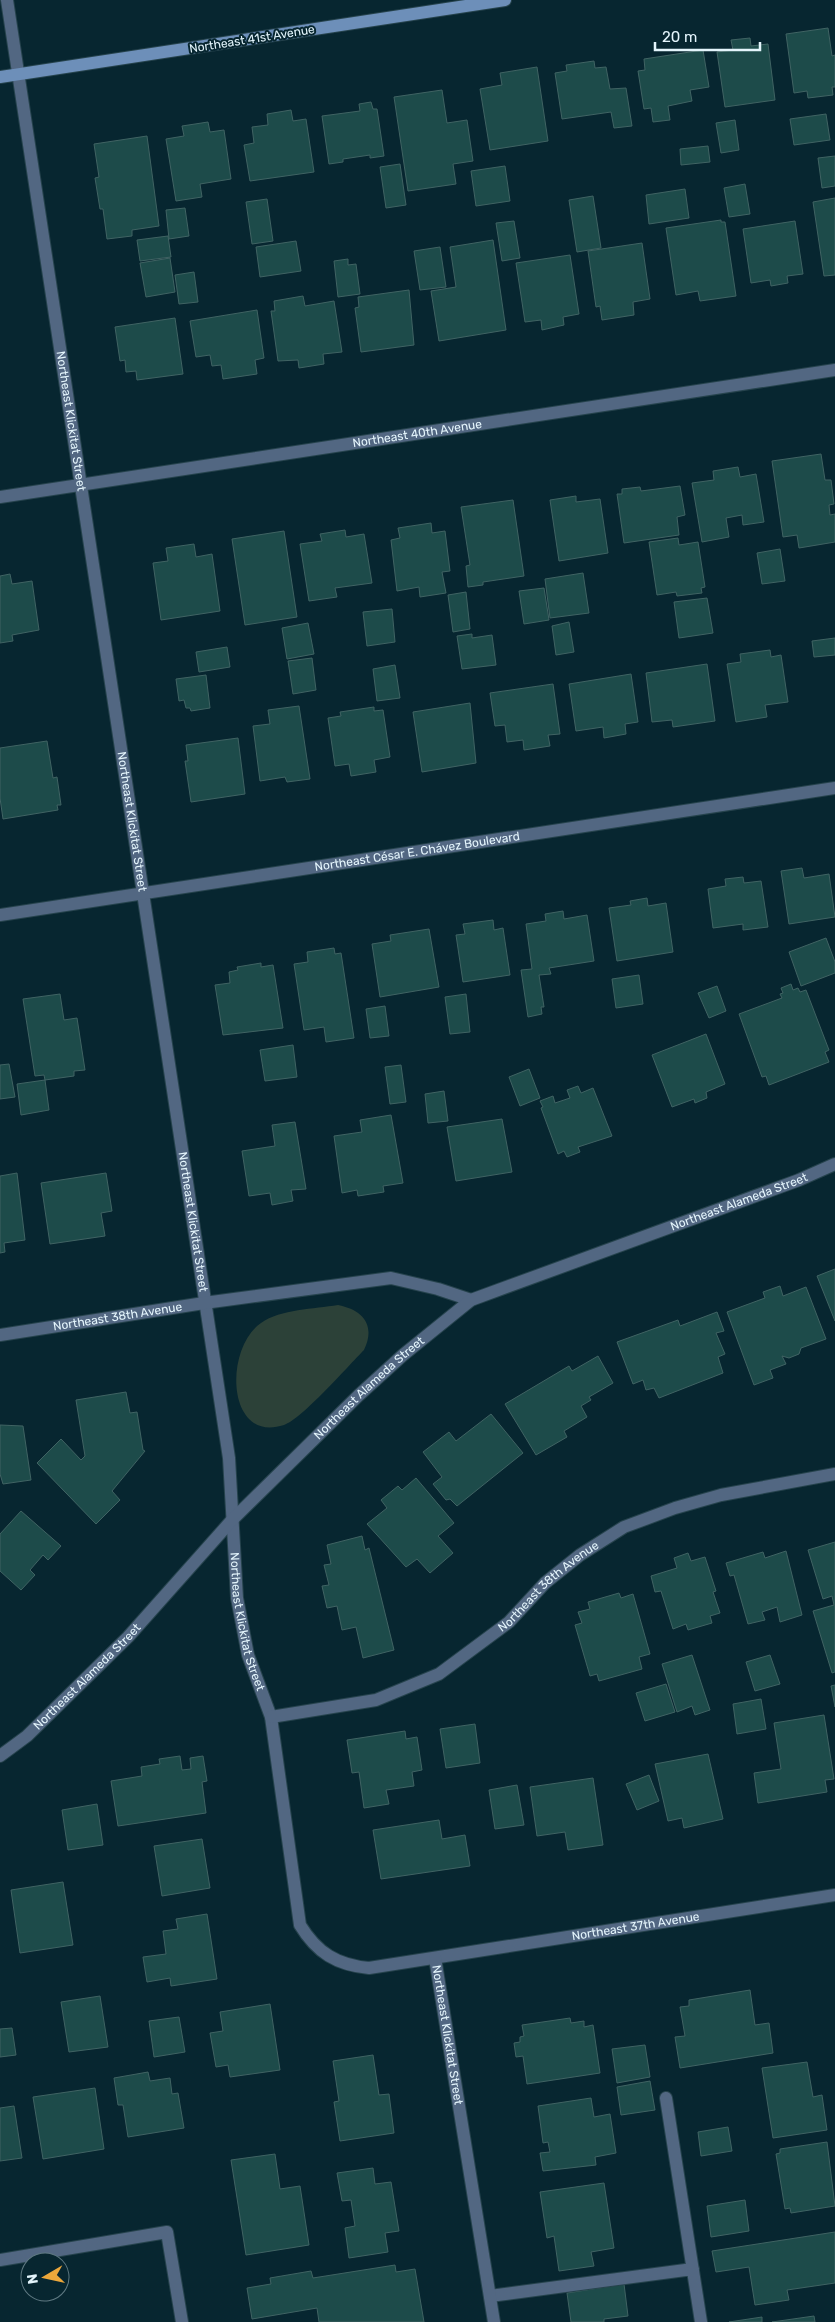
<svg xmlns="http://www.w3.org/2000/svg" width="835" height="2322" font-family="Rubik,sans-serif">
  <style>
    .green { fill: #2c4138 }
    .building { fill: #1d4b4a; stroke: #406363 }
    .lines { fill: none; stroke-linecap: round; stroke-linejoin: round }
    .lane-casing { stroke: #26434d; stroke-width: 14 }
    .street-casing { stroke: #26434d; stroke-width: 14 }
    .secondary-casing { stroke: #26434d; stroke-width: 14 }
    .lane { stroke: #526782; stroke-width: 12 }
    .street { stroke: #526782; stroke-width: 12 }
    .secondary { stroke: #6d8fb9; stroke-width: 12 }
    .labels { text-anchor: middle; stroke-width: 4; stroke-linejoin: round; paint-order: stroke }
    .street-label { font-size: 12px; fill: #e4f5fc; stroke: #072630 }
  </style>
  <rect width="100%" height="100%" fill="#072630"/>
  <!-- green -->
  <path class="green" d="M338,1305c25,5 38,20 26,45 -16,16 -62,69 -80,75 -58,19 -60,-77 -23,-102 20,-14 53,-14 77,-18z"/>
  <!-- building -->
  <path class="building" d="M828,28l4,28 3,-1v32h-3l1,8 -25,3 -1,-7 -13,2 -8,-59z
    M750,38l1,8 17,-2 7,56 -50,7 -8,-55 16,-2 -2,-10z
    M703,50l6,37 -19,3 2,11 -24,5 2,14 -17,2 -2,-14 -7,1 -6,-38 7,-1 -1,-11z
    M594,61l1,7 11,-1 4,22 16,-1 6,38 -18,2 -3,-16 -49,7 -7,-46 12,-2 -1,-6z
    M537,67l11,74 -58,9 -10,-61 22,-4 -2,-12z
    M442,90l5,33 20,-3 6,41 -20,3 3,20 -48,7 -14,-94z
    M371,102l2,7h4l7,47 -14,2v-3l-27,4v3l-14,2 -7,-48 38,-5 -1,-7z
    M291,110l2,11 13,-2 8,53 -64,9 -6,-36 10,-2 -2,-16 16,-2 -1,-11z
    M826,114l4,26 -36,5 -4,-26z
    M735,120l4,30 -18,3 -5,-30z
    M208,122l2,10 14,-2 7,49 -31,5 2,13 -26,4 -10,-62 18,-3 -2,-10z
    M147,136l12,90 -27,4v6l-25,3 -4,-30h-3l-5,-31 4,-1 -5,-33z
    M708,146l2,16 -29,3 -1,-16z
    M835,156v30l-13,2 -4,-30z
    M400,164l6,41 -20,3 -6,-41z
    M505,166l5,35 -34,5 -5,-35z
    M745,184l5,30 -21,3 -5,-29z
    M685,189l4,29 -40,6 -3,-29z
    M593,196l8,52 -24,4 -8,-52z
    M835,198v77l-11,1 -11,-74z
    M267,199l6,42 -21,3 -6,-42z
    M185,208l4,28 -20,3 -3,-29z
    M721,220v2h4l11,74 -36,5 -2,-10 -22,4 -10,-67z
    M514,221l6,37 -18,3 -6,-38z
    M795,221l8,53 -16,2 1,7 -17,3 -1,-6 -19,3 -8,-54z
    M168,236l3,21 -31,4 -3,-21z
    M493,240l13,90 -67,11 -8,-50 25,-4 -6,-40z
    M296,241l5,30 -41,6 -4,-30z
    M642,243l8,56 -17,3 1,13 -32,5 -2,-14 -4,1 -8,-56z
    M440,247l6,40 -26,3 -6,-39z
    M570,255l9,59 -16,3 1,8 -22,5 -1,-10 -16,2 -9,-59z
    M170,258l5,34 -29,5 -6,-34z
    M348,259v6l8,-1 4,30 -22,3 -4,-36z
    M194,272l4,30 -19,2 -4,-29z
    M409,290l5,55 -53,7 -6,-44 4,-1 -1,-10z
    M303,296l2,10 29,-5 8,51 -19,2 1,10 -25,4 -1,-8 -20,1 -7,-50h4l-1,-10z
    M257,310l7,48 -9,2 2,14 -34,5 -2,-14 -9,1 -2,-11 -14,2 -6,-36z
    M175,318l8,56 -46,6 -1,-9 -10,1 -1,-12 -5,1 -5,-34z
    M821,454l4,26h6l3,24 -5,1 1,10 5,-1v28l-36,6 -2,-13 -14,2 -11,-76z
    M738,467l2,10 16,-3 8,48 -21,3 -1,-10 -16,3 3,19 -27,5 -10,-59 22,-3 -1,-9z
    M680,486l5,29 -8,2 2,18 -55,8 -7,-49h5v-5l18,-2 1,4z
    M576,496v6l24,-3 8,54 -49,8 -9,-61z
    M513,500l11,76 -41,6v3l-15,2 -2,-21 4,-1 -9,-58z
    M431,523l1,10 13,-2 5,40 -8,1 4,21 -26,4 -1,-10 -22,4 -6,-51 9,-2 -2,-10z
    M345,530l1,7 18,-3 8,49 -37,5 2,9 -28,4 -9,-57 22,-3 -2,-7z
    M284,531l13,86 -52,8 -13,-86z
    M678,538l1,7 19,-3 7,45 -4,1 1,5 -25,3 -1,-4 -19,3 -8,-53z
    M194,544l2,13 16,-3 8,57 -59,9 -8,-57 15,-2 -2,-13z
    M780,549l5,32 -23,3 -5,-31z
    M583,573l6,40 -39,5 -5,-39z
    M10,574l2,10 20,-3 7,49 -27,5 1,6 -13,2v-67z
    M544,588l5,32 -25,4 -5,-33z
    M466,592l4,37 -17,3 -5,-37z
    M707,598l6,35 -34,5 -5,-36z
    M392,609l3,33 -28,4 -4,-34z
    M569,622l5,30 -18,3 -4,-29z
    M308,623l6,31 -27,5 -5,-31z
    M472,634v4l20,-3 4,30 -34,4 -5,-33z
    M835,638v17l-21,2 -2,-16z
    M227,647l3,20 -31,5 -3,-20z
    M770,650l1,7 10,-2 7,47 -23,3 2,12 -31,5 -9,-58 14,-2 -1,-8z
    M312,658l4,32 -23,4 -5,-33z
    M707,664l8,57 -42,6 -1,-7 -20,2 -6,-49z
    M395,665l5,33 -23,3 -4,-32z
    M631,674l7,48 -13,2 1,10 -22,4 -1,-11 -27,4 -7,-47z
    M206,675l4,33 -19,3 -1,-3h-4l-2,-8 -5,1 -3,-22z
    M553,684l7,50 -12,1 2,11 -26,4 -1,-10 -16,2 -2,-17 -10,1 -5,-33z
    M470,703l6,60 -54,9 -9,-60z
    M299,706l11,73 -23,3 -2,-5 -25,4 -7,-55 17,-2 -2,-14z
    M374,707v4l9,-1 7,47 -16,3 2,12 -25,4 -2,-12 -14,2 -7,-48 13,-2 -1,-4z
    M238,738l7,56 -54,8 -6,-41h3l-2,-16z
    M47,741l6,37 4,-1 4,28h-4l1,5 -55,9 -3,-21v-50z
    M802,868l2,10 25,-4 6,43 -46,7 -8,-53z
    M743,877l1,6 17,-2 7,46 -25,3v-6l-30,4 -5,-39 18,-3 -1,-7z
    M647,898l1,8 18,-3 7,49 -56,9 -8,-53 22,-3 -1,-4z
    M563,911l1,8 23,-4 7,46 -45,7 2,6 -12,1 5,32h-3l1,7 -14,3 -7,-47 11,-1 -6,-45 20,-3 -1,-7z
    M493,920l1,10 9,-2 7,47 -47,7 -7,-47 9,-1 -2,-10z
    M429,929l10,58 -59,10 -8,-53 19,-3 -1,-6z
    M826,938l9,24v11l-34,13 -12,-34z
    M334,948l1,6 6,-1 13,85 -28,4 -2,-15 -20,3 -10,-66 14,-2 -1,-10z
    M261,963v4l12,-2 10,63 -60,7 -8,-50 15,-2 -1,-11 9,-2 -1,-3z
    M639,975l4,29 -27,4 -4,-29z
    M791,984l2,6 5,-2 2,4 6,-2 23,60 -4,2 4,10 -60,23 -3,-9 -4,1 -23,-63 43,-16 -2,-4 3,-1 -2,-5z
    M717,986l9,25 -17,7 -11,-25z
    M60,994l4,26 13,-2 8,52 -11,1v5l-29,4 -1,-5 -9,1 -12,-77z
    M466,994l4,38 -20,2 -5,-37z
    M385,1006l4,30 -19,2 -4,-29z
    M706,1034l19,50 -19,8 1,6 -12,5 -1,-4 -22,8 -20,-52z
    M293,1045l4,32 -32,4 -5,-31z
    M9,1064l6,33 -15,2v-34z
    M401,1065l5,37 -16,2 -5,-37z
    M529,1069l11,29 -20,8 -11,-29z
    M45,1080l4,30 -28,5 -4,-31z
    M578,1086l3,7 12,-5 19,48 -34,11 2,5 -13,5 -3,-6 -6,3 -17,-46 2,-1 -3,-6 13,-5 2,7 15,-5 -3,-8z
    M444,1091l4,30 -20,2 -3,-29z
    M391,1115l12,68 -20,3 1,6 -26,4 -1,-6 -15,3 -8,-57 28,-4 -2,-12z
    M502,1119l10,53 -56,9 -9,-54z
    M295,1122l11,67 -15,1 2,11 -21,4 -2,-12 -21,3 -7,-45 33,-5 -3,-21z
    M17,1173l8,67 -21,3 1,9 -5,1v-77z
    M106,1173l6,38 -11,2 4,23 -55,8 -9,-61z
    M835,1269v52l-18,-45z
    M780,1286l3,10 23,-9 20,52 -25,9 -2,6 -10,4 -7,-2 4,8 -16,6 3,8 -19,7 -27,-73 38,-14 -2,-6z
    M717,1312l7,19 -8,2 9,21 -7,3 5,16 -64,25 -5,-10 -8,2 -3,-10 -10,4 -16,-42 61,-22 2,6z
    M598,1356l15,27 -24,14 2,3 -10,6 6,11 -23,14 3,6 -31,18 -31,-51 64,-38 3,5z
    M126,1392l4,21 7,-1 6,38 2,1 -33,40 8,9 -24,24 -59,-61 24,-24 20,21 4,-4 -9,-56z
    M491,1414l32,39 -66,53 -7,-7 -4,1 -13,-16 9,-7 -19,-25 26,-20 7,9z
    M0,1425l23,1 8,54 -28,4 -3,-10z
    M416,1478l38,45 -16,13 15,17 -23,20 -13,-14 -11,8 -39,-43 20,-16 -6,-8 17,-14 4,4z
    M21,1511l40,35 -13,14 -5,-5 -13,15 5,5 -14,15 -21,-19v-37z
    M362,1536l3,14 4,-2 25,102 -31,8 -7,-31 -14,3 -5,-24 -10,2 -5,-22 7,-1 -5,-20 7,-1 -4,-19z
    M835,1542v130l-3,1 -19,-62 21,-6 -2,-9 -9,3 -15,-49z
    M786,1551l16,64 -22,7 -3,-15 -15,5 3,8 -17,4 -14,-49 -4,1 -4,-13 37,-11 2,6z
    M688,1553l3,8 14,-4 11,34 -3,1 7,21 -10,3 2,7 -24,7 -2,-6 -13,5 -12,-38 -6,1 -4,-16 26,-8 -3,-10z
    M619,1593l2,5 12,-4 17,60 -11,3 3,12 -43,12 -2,-7 -7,2 -15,-51 7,-2 -4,-11 12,-3 -2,-7z
    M692,1655l18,55 -15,5 -3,-9 -15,6 -15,-48z
    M770,1655l10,29 -25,7 -9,-29z
    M666,1684l9,28 -30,9 -9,-28z
    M835,1685v22l-4,-21z
    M761,1699l5,30 -29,5 -4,-30z
    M824,1715l10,64 -9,1 2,12 -69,11 -4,-30 27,-4 -7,-46z
    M475,1724l5,39 -34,5 -6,-39z
    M405,1731l1,8 11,-2 5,33 -10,2 2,14 -28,4 3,14 -25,4 -5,-36 -7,1 -5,-33z
    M708,1754l15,65 -39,9 -2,-10 -14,3 -13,-57z
    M180,1756l2,14 9,-1 -1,-11 13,-2 4,25 -5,1 4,31 -88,13 -7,-45 31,-5 -1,-9 19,-3 -1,-5z
    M649,1775l10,26 -22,9 -11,-26z
    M593,1778l10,67 -35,5 -3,-18 -28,4 -7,-49z
    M517,1785l7,40 -29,4 -6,-39z
    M97,1804l6,41 -35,5 -6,-40z
    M439,1820l3,19 23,-4 5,31 -89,13 -8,-49z
    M202,1839l8,49 -48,8 -8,-50z
    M63,1882l10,63 -53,8 -9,-63z
    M207,1914l10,65 -46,7 -1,-8 -23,4 -4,-25 23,-3 -3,-23 15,-2 -2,-10z
    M750,1990l5,35 14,-2 4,30 -93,15 -5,-31 10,-1 -5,-29 9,-1v-6z
    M100,1996l8,51 -39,5 -8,-50z
    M270,2004l10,66 -50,7 -2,-12 -12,2 -6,-34 13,-2 -3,-19z
    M179,2017l6,35 -31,5 -5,-36z
    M570,2018l1,5 13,-2v6l9,-2 7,48 -73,11 -4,-28 -7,1 -2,-14 6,-1v-5l4,-1 -2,-11z
    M12,2028l4,27 -16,2v-28z
    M645,2045l5,32 -33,6 -5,-34z
    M373,2055l6,40 10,-1 5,39 -54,8 -6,-39 5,-1 -6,-40z
    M807,2062l6,35 9,-2 5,35 -54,8 -11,-70z
    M148,2072l2,9 20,-3 2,16 6,-1 6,35 -56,9 -5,-32h-5l-4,-27z
    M650,2081l5,29 -34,5 -4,-28z
    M95,2088l9,61 -61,10 -10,-62z
    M591,2098l3,19 16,-3 6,39 -21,4 1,8 -53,6 -3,-18 10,-1 -2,-10 -5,1 -5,-37z
    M14,2106l8,52 -22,3v-53z
    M728,2127l4,24 -31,5 -3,-24z
    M827,2142l8,64 -44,7 -1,-5 -5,1 -9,-55 4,-1v-4z
    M275,2154l5,35 20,-3 9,59 -63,10 -15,-95z
    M373,2168l2,16 16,-2 8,49 -14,2 3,19 -39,6 -4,-30 10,-2 -4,-26 -9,1 -5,-28z
    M604,2183l10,65 -23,4 3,14 -35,5 -5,-35 -7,2 -7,-46z
    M745,2200l4,31 -38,6 -4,-31z
    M835,2232v51l-48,7 2,10 -34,5 -6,-38 -33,5 -4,-21z
    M395,2265l1,7 19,-3 9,53h-105l-2,-14 -65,11 -5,-31 24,-4 -1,-6 41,-7 2,7z
    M624,2284l4,32 -24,3v3h-33l-4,-29z
    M814,2316l1,6h-43z
    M762,2317v5h-33z"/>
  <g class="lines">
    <defs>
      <path id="lane" d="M666,2098l35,224
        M490,2296l203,-27"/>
      <g id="street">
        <path id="s1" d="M7,0l222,1458 8,140 11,57 23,62 29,208c17,28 37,40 69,43l466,-73"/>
        <path id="s2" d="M0,497l835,-127"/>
        <path id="s3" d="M0,915l835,-127"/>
        <path id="s4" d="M0,1335l204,-32 187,-25 47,11 33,11"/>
        <path id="s5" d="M271,1717l105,-17 63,-26 70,-52 36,-39 35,-28 44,-28 51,-19 46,-13 114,-21"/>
        <path id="s6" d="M0,1756l27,-20 101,-99 104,-117 127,-125 44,-40 68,-55 328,-120 36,-16"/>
        <path id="s7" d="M435,1958l59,364"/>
        <path d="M0,2260l167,-28 15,90"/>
      </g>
      <path id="secondary" d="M0,77l505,-77"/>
    </defs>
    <!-- lane casing -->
    <use href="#lane" class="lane-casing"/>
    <!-- street casing -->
    <use href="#street" class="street-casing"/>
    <!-- secondary casing -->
    <use href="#secondary" class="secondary-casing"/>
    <!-- lane -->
    <use href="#lane" class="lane"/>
    <!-- street -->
    <use href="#street" class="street"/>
    <!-- secondary -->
    <use href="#secondary" class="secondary"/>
  </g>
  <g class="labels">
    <!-- street labels -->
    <g class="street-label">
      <text transform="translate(252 39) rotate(-9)" y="4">Northeast 41st Avenue</text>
      <text dy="4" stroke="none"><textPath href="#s1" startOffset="426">Northeast Klickitat Street</textPath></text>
      <text dy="4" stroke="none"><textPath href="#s2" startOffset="422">Northeast 40th Avenue</textPath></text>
      <text dy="4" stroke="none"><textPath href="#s1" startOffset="831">Northeast Klickitat Street</textPath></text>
      <text dy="4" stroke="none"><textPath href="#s3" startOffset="422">Northeast César E. Chávez Boulevard</textPath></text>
      <text dy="4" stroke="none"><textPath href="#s6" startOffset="942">Northeast Alameda Street</textPath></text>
      <text dy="4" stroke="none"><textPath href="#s1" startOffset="1236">Northeast Klickitat Street</textPath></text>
      <text dy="4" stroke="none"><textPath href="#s4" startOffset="119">Northeast 38th Avenue</textPath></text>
      <text dy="4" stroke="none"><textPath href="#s6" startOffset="522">Northeast Alameda Street</textPath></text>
      <text dy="4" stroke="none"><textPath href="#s5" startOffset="315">Northeast 38th Avenue</textPath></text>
      <text dy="4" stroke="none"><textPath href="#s1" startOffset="1640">Northeast Klickitat Street</textPath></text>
      <text dy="4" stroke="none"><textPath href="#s6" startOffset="118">Northeast Alameda Street</textPath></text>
      <text dy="4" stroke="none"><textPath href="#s1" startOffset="2304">Northeast 37th Avenue</textPath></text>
      <text dy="4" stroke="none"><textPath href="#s7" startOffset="78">Northeast Klickitat Street</textPath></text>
    </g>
  </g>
  <!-- north arrow -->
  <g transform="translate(45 2277) rotate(261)"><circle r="24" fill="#072630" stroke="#5f7982"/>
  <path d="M0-4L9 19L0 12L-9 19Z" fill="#eda83b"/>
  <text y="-8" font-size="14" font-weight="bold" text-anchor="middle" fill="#e4f5fc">N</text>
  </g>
  <!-- scale -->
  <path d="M655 42v8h105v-8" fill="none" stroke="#e4f5fc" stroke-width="2.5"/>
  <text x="662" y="42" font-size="15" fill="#e4f5fc" stroke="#072630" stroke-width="4" paint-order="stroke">20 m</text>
</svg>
